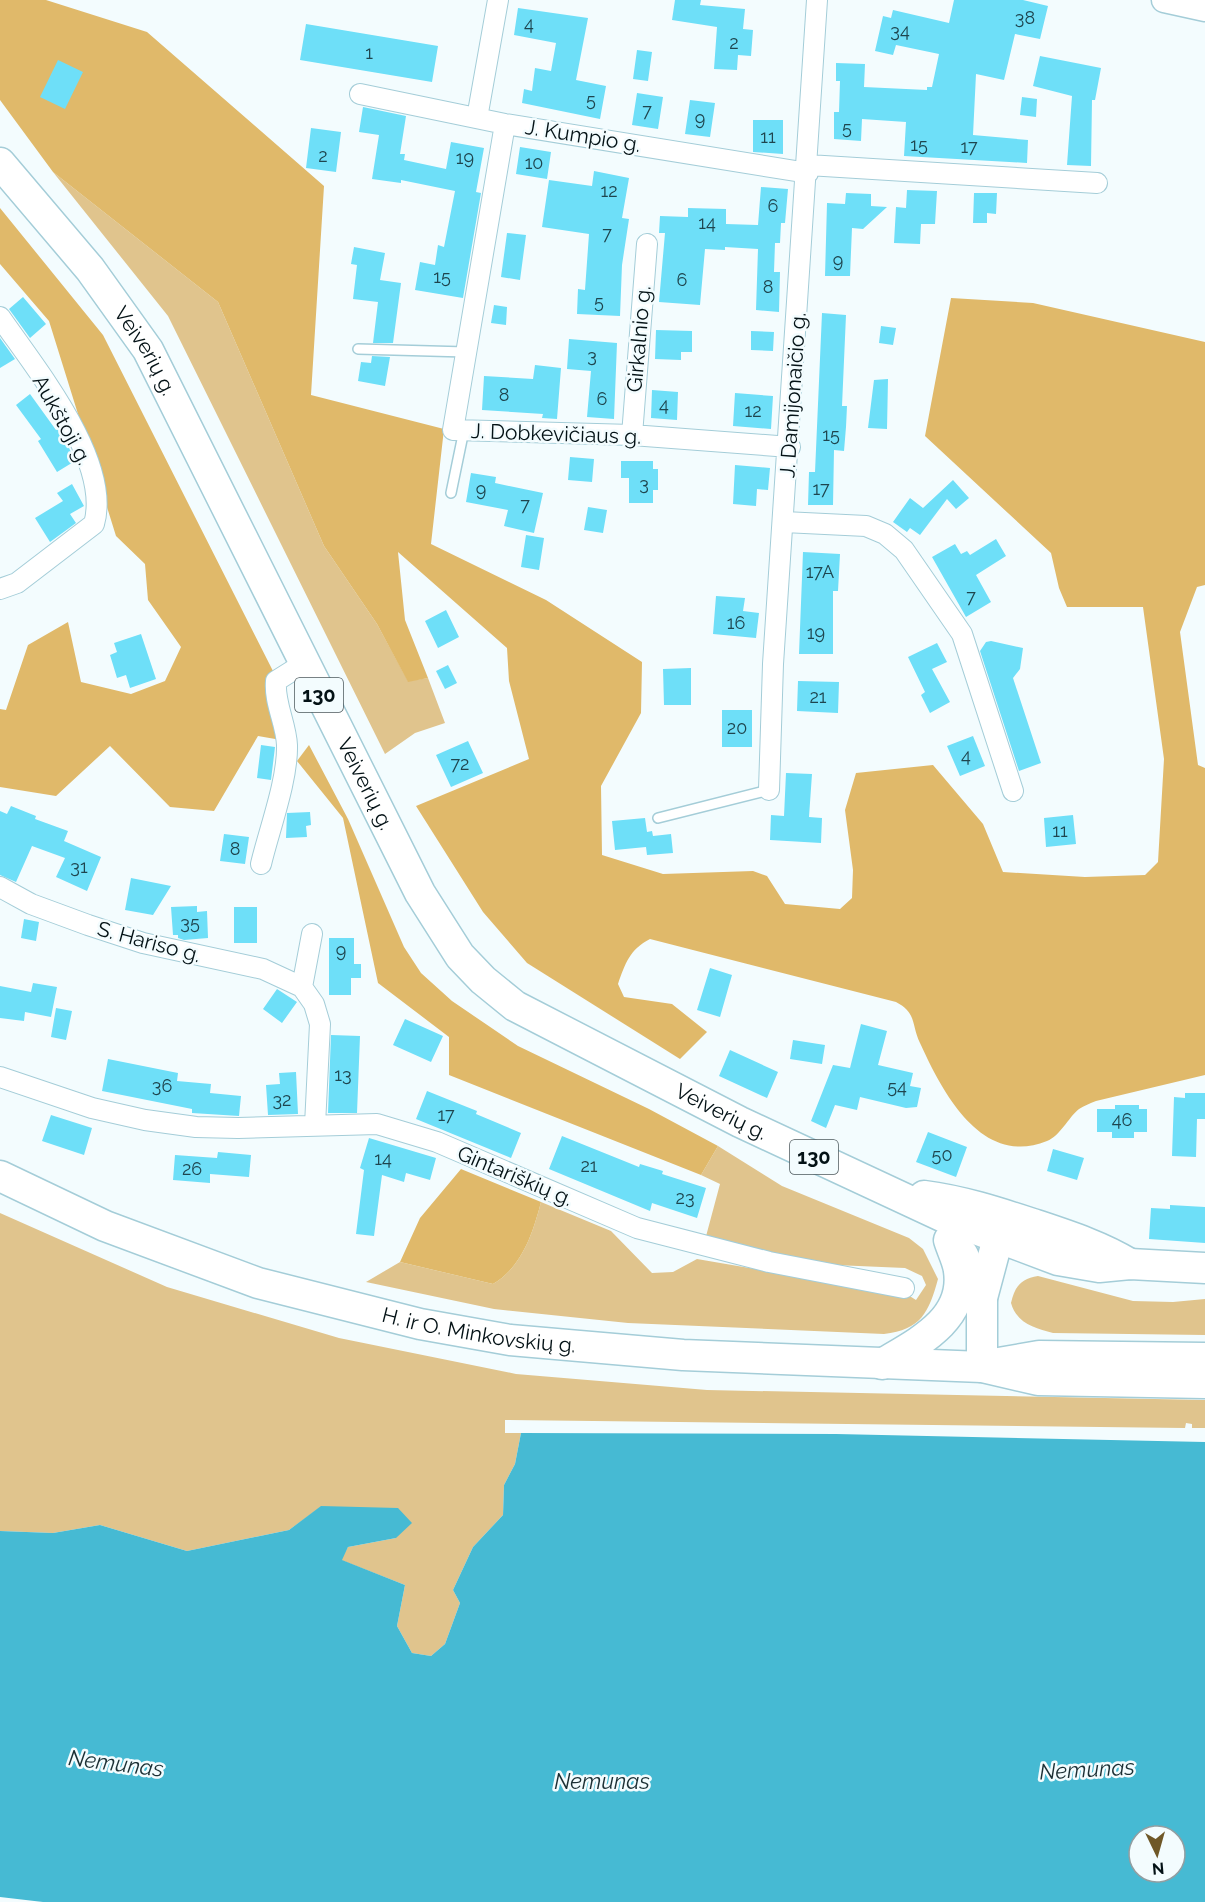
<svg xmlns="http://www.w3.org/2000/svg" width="1205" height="1902" font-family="Raleway,sans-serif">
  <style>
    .green { fill: #e0c48d }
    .forest { fill: #e0b96a }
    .water { fill: #46bad3; fill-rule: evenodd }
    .building { fill: #6edff8 }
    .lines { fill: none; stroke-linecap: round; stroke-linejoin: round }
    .service-casing { stroke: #a4cdd8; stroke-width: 12 }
    .minor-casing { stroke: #a4cdd8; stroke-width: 22 }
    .tertiary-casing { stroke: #a4cdd8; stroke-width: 27 }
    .primary-casing { stroke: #a4cdd8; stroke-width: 33 }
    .service { stroke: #fff; stroke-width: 9 }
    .minor { stroke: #fff; stroke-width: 20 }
    .tertiary { stroke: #fff; stroke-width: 24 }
    .primary { stroke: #fff; stroke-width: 30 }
    .labels { text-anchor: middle; stroke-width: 5; stroke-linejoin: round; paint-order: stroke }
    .number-label { font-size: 18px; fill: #1e454e }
    .shield { fill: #f3fcfe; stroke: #4c585c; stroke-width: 1.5 }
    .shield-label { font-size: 20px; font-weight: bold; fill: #041216 }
    .street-label { font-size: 21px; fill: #041216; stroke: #f3fcfe }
    .water-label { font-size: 22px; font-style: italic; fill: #1b2f34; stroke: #f3fcfe }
  </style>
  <rect width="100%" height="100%" fill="#f3fcfe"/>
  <!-- green -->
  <path class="green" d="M53,172l165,130 106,244 53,78 31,57 20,-3 17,45 -30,10 -30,21 -217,-438z
    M718,1146l64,40 127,52 14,11 15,30c-9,33 -17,51 -54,55l-256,-11 -134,-14 -128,-27 34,-20 93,22c29,-17 40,-51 48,-82l70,29 41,42 21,-1 24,-13 211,36 8,5 10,-15 -4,-9 -17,-8 -70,-3 -130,-25 15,-56 -19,-9z
    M0,1213l167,74 172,51 177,36 191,16 498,10v28h-13v-4l-6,-1 -1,5 -680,-8v13h16l-6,31 -11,21 -1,30 -30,32 -20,43 7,13 -15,41 -14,12 -19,-3 -15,-27 8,-41 -64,-25 7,-13 48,-9 -74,-32 -33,24 -102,21 -87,-26 -47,8 -53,-2z
    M1038,1276l95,25 40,1 32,-3v36l-152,-2c-18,-5 -36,-9 -42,-30 4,-17 10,-24 27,-27z"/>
  <!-- forest -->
  <path class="forest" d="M0,0h46l101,32 177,154 -13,209 133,34 -13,115 115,56 96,62 -1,51 -40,73 1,69 61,19 90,-3 14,5 18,28 55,5 12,-11 1,-28 -8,-60 11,-37 77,-8 50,59 20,48 82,5 60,-2 13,-13 6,-103 -21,-152h-76l-8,-19 -8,-35 -126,-117 26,-138 82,5 172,39v243l-8,2 -17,45 18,133 7,3v307l-109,26c-6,2 -12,5 -17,8 -11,9 -19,27 -32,32 -66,27 -105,-50 -127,-98 -9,-19 -3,-30 -24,-41l-246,-63c-20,10 -25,25 -32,45l6,13 48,7 35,28 -27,27 -153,-96 -44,-51 -67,-106 113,-47 -20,-78 -2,-33 -109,-96 7,68 23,58 -20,4 -31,-58 -53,-78 -106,-244 -165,-130 -53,-72z
    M0,208l103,127 172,340 6,65 -23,-4 -44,75 -44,-4 -60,-61 -54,50 -56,-9v-78l6,1 22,-65 40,-23 13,60 50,12 34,-13 16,-34 -33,-47 -3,-36 -29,-28 -67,-215 -49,-57z
    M309,745l39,74 56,128 17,26 31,28 66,45 131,63 69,37 -17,29 -252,-100v-38l-71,-54 -35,-165 -46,-57z
    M461,1169l80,33c-8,31 -19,65 -48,82l-93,-22 20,-44z"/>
  <!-- water -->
  <path class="water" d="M521,1433l315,1 369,8v460h-1162l-43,-5v-366l53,2 47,-8 87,26 102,-21 32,-24 77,2 14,15 -16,15 -48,9 -6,13 63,25 -8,41 15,27 19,3 14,-12 15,-41 -7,-13 20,-43 30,-32 1,-30 11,-21zM1139,1836h36v36h-36z"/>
  <!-- building -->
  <path class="building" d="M675,0h26l-1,5 45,4 -2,20 10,1 -2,26 -13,-1 -1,15 -23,-1 3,-42 -45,-7z
    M954,0h69l25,6 -8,33 -25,-5 -11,46 -28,-6 -3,61 55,5 -1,23 -123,-7 2,-34 -44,-3 -1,22 -27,-2v-27h5l1,-31h-4v-18l29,1 -1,23 63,3v-3h5l7,-33 -43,-9 -3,10 -18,-4 8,-35 8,2 2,-8 56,13z
    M518,8l70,10 -12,62 30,6 -6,33 -78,-16 2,-14 8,2 3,-23 16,3 5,-28 -42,-8z
    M306,24l132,22 -6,36 -132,-22z
    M637,50l15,2 -4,29 -15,-2z
    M1040,56l61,12 -6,32h-3l-1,66 -24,-1 5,-69 -39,-10z
    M58,60l25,12 -18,37 -25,-12z
    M637,93l26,4 -5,32 -26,-4z
    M1022,97l15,2 -1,18 -16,-2z
    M690,100l25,3 -5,34 -25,-3z
    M363,107l43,9 -6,38h5l-1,6 42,9 5,-27 33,6 -8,44 5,1 -18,105 -48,-8 5,-28 15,3 3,-20 6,2 11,-56 -54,-11v3l-29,-4 7,-44 -20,-3z
    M753,120h30v34l-30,-2z
    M311,128l30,4 -5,40 -30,-4z
    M520,147l31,5 -4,27 -31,-5z
    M594,171l35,7 -7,40 7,1 -7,46 -2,51 -43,-2 1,-25 7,1 4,-56 -47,-7 7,-47 43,6z
    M761,187l27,2 -3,34h-4l-1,20h-5l-1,29h6l-1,40 -23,-2 2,-61 -33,-2v3l-20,-1 -5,56 -41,-3 6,-69h-6l1,-17 28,1v-9l38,1v15l32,1z
    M907,190l30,1 -2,33h-14l-1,20 -26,-1 2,-36 10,1z
    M846,193l25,1v12l16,1 -24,22 -11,-1 -2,48h-25l2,-73 18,1z
    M974,193h23l-1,21 -9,-1v10h-14z
    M507,233l19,2 -6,45 -19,-3z
    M354,247l31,6 -5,27 21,3 -8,60h-20l5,-41 -25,-3 4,-34 -6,-1z
    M23,297l23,27 -16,14 -21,-29z
    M494,305l13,2 -1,18 -15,-2z
    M822,313l24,2 -4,91h5l-1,21 -2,24 -10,-1 -1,55h-25l1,-33h6z
    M881,326l15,2 -3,17 -14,-2z
    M656,330l36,1v21h-11v8l-26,-1z
    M751,331l23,1 -1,19 -22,-1z
    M0,338l15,21 -15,9z
    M569,339l48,4 -3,76 -27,-2 4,-46 -24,-2z
    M372,356l18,1 -5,29 -27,-5 3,-19 10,1z
    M535,365l26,3 -4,51 -15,-1 1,-4 -61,-4 2,-34 49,3z
    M888,379l-1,50 -19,-1 6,-48z
    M652,390l26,2 -1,28 -26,-2z
    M735,393l38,3 -2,33 -38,-3z
    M30,394l26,36 4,-2 15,33 -18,11 -19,-31 3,-2 -25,-34z
    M570,457l24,2 -2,23 -24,-2z
    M621,461h32v8h5v21h-5v13h-24v-25h-8z
    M735,465l35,3 -2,22 -11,-1 -1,17 -23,-2z
    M471,473l25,4 -1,6 48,10 -9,40 -30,-7 4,-16 -42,-8z
    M953,480l16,18 -13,11 -9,-10 -27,36 -10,-7 -3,4 -14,-10 17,-24 13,10z
    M72,484l12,22 -14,8 6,9 -26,19 -15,-24 28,-17 -6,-8z
    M588,507l19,3 -4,23 -19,-3z
    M526,535l18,3 -5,32 -18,-3z
    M996,539l10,17 -30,19 15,27 -25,15 -34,-60 23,-13 6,10 6,-3 3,4z
    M803,552l37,2 -2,37h-5v63h-34z
    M716,596l29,2 -2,13 16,2 -3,25 -43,-4z
    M446,610l13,27 -21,11 -13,-27z
    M141,634l15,45 -26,9 -4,-13 -9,3 -7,-23 7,-3 -3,-9z
    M991,641l32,7 -3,21 -7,9 28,85 -22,8 -39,-120 6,-9z
    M937,643l10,19 -15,7 18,33 -20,11 -9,-18 4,-3 -17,-35z
    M448,665l9,18 -12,6 -9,-18z
    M691,668v37h-27l-1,-36z
    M798,681l41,1 -1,31 -41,-2z
    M722,710h30v37h-30z
    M973,736l12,30 -25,10 -13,-30z
    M468,741l15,32 -32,14 -15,-32z
    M261,745l14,2 -4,33 -14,-2z
    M786,773l26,1 -3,43 13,1 -1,25 -51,-3 1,-25 13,1z
    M11,806l25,10 -1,3 33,12 -4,10 37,16 -14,34 -31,-14 9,-19 -33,-12 -16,36 -16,-7v-64l7,3z
    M310,812l1,13 -5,1 1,11 -21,1 1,-25z
    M1073,815l3,29 -30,3 -2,-29z
    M645,818l2,14 5,-1 1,5 18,-2 2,19 -26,2 -1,-8 -31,3 -3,-29z
    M224,834l25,3 -4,27 -25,-3z
    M131,878l40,8 -18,29 -28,-5z
    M197,906v6l10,-1 1,27 -24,2 -6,-2v-3h-5l-2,-28z
    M234,907h23v36h-23z
    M24,919l15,3 -3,19 -15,-3z
    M329,938h25v26h7v14h-10v17h-22z
    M710,968l22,7 -12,42 -23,-7z
    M33,983l24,4 -6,30 -26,-5 -1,9 -24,-3v-32l31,6z
    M277,989l20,13 -15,21 -19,-14z
    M56,1008l16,3 -6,29 -15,-3z
    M405,1019l38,17 -12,26 -38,-17z
    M861,1024l26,7 -9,34 35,8 -3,13 11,2 -4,19 -11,1 -46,-11 -3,13 -22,-5 -9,23 -15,-7 22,-56 17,3z
    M331,1035l29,1 -3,77h-29z
    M793,1040l32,5 -3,19 -32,-5z
    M730,1050l48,22 -11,26 -48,-22z
    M108,1059l70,14 -1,8 34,3 -1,9 31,3 -2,20 -47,-3v-4l-90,-18z
    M296,1072l2,42 -30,1 -2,-30 14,-1 -1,-11z
    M427,1091l50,20 -1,3 45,19 -10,25 -95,-39z
    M1185,1093h20v26h-8l-1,38 -24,-1 2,-59 11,1z
    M1115,1105h24v4h8v23h-13v6h-22v-6h-15v-23h18z
    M51,1115l41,13 -8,27 -42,-14z
    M928,1132l39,15 -11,30 -40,-15z
    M562,1136l77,31 1,-3 23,7 -1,3 44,14 -9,30 -45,-15 -2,8 -101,-42z
    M369,1138l67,20 -6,22 -24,-7 -2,9 -22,-7 -8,61 -18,-2 8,-64 -4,-2z
    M1053,1149l31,9 -7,22 -30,-9z
    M218,1152l33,3 -2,22 -39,-3v9l-37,-3 2,-25 42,3z
    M1170,1205l35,2v36l-56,-4 2,-31 19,1z"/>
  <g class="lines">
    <defs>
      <path id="service" d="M358,349l108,3
        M451,493l13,-63
        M658,818l111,-28"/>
      <path id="minor" d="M360,94l145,30 303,49
        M477,118l21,-118
        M505,124l-52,306 179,5 158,12
        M808,165l289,18
        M0,317c35,51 112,144 94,207l-77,59 -17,6
        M632,435l15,-191
        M784,522l82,4 19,8 19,16 58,84 51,157
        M769,790l4,-126 44,-664
        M261,864c8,-34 27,-84 26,-119 -1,-22 -13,-42 -11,-64l27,-17
        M0,887l31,17 57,21 55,18 120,26 39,18
        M312,934l-10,53 12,17 6,20 -5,101
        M0,1077l92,31 53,12 51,7 42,1 139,-4 60,18 200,86 132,34 135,26"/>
      <path id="tertiary" d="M1164,0l41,9"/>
      <g id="primary">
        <path id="s1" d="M0,163l90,106 58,81 272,543 40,63 23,24 32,26 225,116 206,96 112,42 41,7 31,-3 75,4"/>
        <path id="s2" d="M0,1176l105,50 153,57 162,41 90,16 173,15 299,12 56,13 167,3"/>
        <path d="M924,1196c39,5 75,17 112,29 33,11 64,21 94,39"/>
        <path d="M963,1255l19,43"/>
        <path d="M882,1364c35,-21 84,-44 77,-93 -1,-10 -7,-21 -10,-31"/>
        <path d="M993,1364l46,-8 166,2"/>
        <path d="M982,1367v-69l16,-60"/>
      </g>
    </defs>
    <!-- service casing -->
    <use href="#service" class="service-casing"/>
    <!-- minor casing -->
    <use href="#minor" class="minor-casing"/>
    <!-- tertiary casing -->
    <use href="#tertiary" class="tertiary-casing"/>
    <!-- primary casing -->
    <use href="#primary" class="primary-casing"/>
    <!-- service -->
    <use href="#service" class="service"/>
    <!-- minor -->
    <use href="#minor" class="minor"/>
    <!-- tertiary -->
    <use href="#tertiary" class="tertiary"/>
    <!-- primary -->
    <use href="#primary" class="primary"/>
  </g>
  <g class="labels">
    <!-- number labels -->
    <g class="number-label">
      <text x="1025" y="24">38</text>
      <text x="529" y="30">4</text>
      <text x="900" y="37">34</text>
      <text x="734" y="49">2</text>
      <text x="369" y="59">1</text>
      <text x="591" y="106">5</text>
      <text x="647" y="117">7</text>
      <text x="700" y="125">9</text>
      <text x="847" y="134">5</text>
      <text x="768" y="143">11</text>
      <text x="919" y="151">15</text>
      <text x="969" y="153">17</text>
      <text x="323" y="162">2</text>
      <text x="465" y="164">19</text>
      <text x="534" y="169">10</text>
      <text x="609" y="197">12</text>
      <text x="773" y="212">6</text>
      <text x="707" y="229">14</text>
      <text x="607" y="240">7</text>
      <text x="838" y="267">9</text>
      <text x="442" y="283">15</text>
      <text x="682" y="286">6</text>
      <text x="768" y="293">8</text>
      <text x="599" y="308">5</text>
      <text x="592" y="362">3</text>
      <text x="504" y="401">8</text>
      <text x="602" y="405">6</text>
      <text x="664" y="411">4</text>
      <text x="753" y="417">12</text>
      <text x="831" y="441">15</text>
      <text x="644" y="490">3</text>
      <text x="821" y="495">17</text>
      <text x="481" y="496">9</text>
      <text x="525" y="511">7</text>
      <text x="820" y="578">17A</text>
      <text x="971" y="603">7</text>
      <text x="736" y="629">16</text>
      <text x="816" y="639">19</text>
      <text x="818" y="703">21</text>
      <text x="737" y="734">20</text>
      <text x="966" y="762">4</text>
      <text x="460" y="770">72</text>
      <text x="1060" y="837">11</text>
      <text x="235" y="855">8</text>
      <text x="79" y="873">31</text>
      <text x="190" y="929">35</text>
      <text x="341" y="957">9</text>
      <text x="343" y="1081">13</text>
      <text x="162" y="1092">36</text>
      <text x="897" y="1093">54</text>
      <text x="282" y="1106">32</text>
      <text x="446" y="1121">17</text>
      <text x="1122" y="1126">46</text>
      <text x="942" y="1161">50</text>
      <text x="383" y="1165">14</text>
      <text x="589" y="1172">21</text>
      <text x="192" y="1175">26</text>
      <text x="685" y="1204">23</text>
    </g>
    <!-- shield labels -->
    <g class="shield">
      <rect x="295" y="678" width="48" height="34" rx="4.5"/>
      <rect x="790" y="1140" width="48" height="34" rx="4.5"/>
    </g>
    <g class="shield-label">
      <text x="319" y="702">130</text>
      <text x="814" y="1164">130</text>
    </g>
    <!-- street labels -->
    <g class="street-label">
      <text transform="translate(583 136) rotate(9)" y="7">J. Kumpio g.</text>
      <text transform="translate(639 339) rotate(-85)" y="7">Girkalnio g.</text>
      <text dy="7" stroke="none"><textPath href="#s1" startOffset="238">Veiverių g.</textPath></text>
      <text transform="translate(793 395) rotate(-86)" y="7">J. Damijonaičio g.</text>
      <text transform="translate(62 420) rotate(61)" y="7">Aukštoji g.</text>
      <text transform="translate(556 434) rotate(2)" y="7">J. Dobkevičiaus g.</text>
      <text dy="7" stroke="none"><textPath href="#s1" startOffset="724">Veiverių g.</textPath></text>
      <text transform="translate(149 942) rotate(15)" y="7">S. Hariso g.</text>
      <text dy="7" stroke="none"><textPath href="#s1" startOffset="1227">Veiverių g.</textPath></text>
      <text transform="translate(515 1176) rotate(23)" y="7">Gintariškių g.</text>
      <text dy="7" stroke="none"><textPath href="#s2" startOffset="506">H. ir O. Minkovskių g.</textPath></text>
    </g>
    <!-- water labels -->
    <g class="water-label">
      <text transform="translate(116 1763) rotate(7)" y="8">Nemunas</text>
      <text transform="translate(1087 1769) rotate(-3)" y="8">Nemunas</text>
      <text x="602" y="1789">Nemunas</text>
    </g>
  </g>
  <!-- north arrow -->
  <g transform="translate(1157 1854) rotate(175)"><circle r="28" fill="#f3fcfe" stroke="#939ea1" stroke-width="1.5"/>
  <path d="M0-4.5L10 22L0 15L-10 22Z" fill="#6f5828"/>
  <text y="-9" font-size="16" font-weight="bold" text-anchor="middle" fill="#041216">N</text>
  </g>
</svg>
